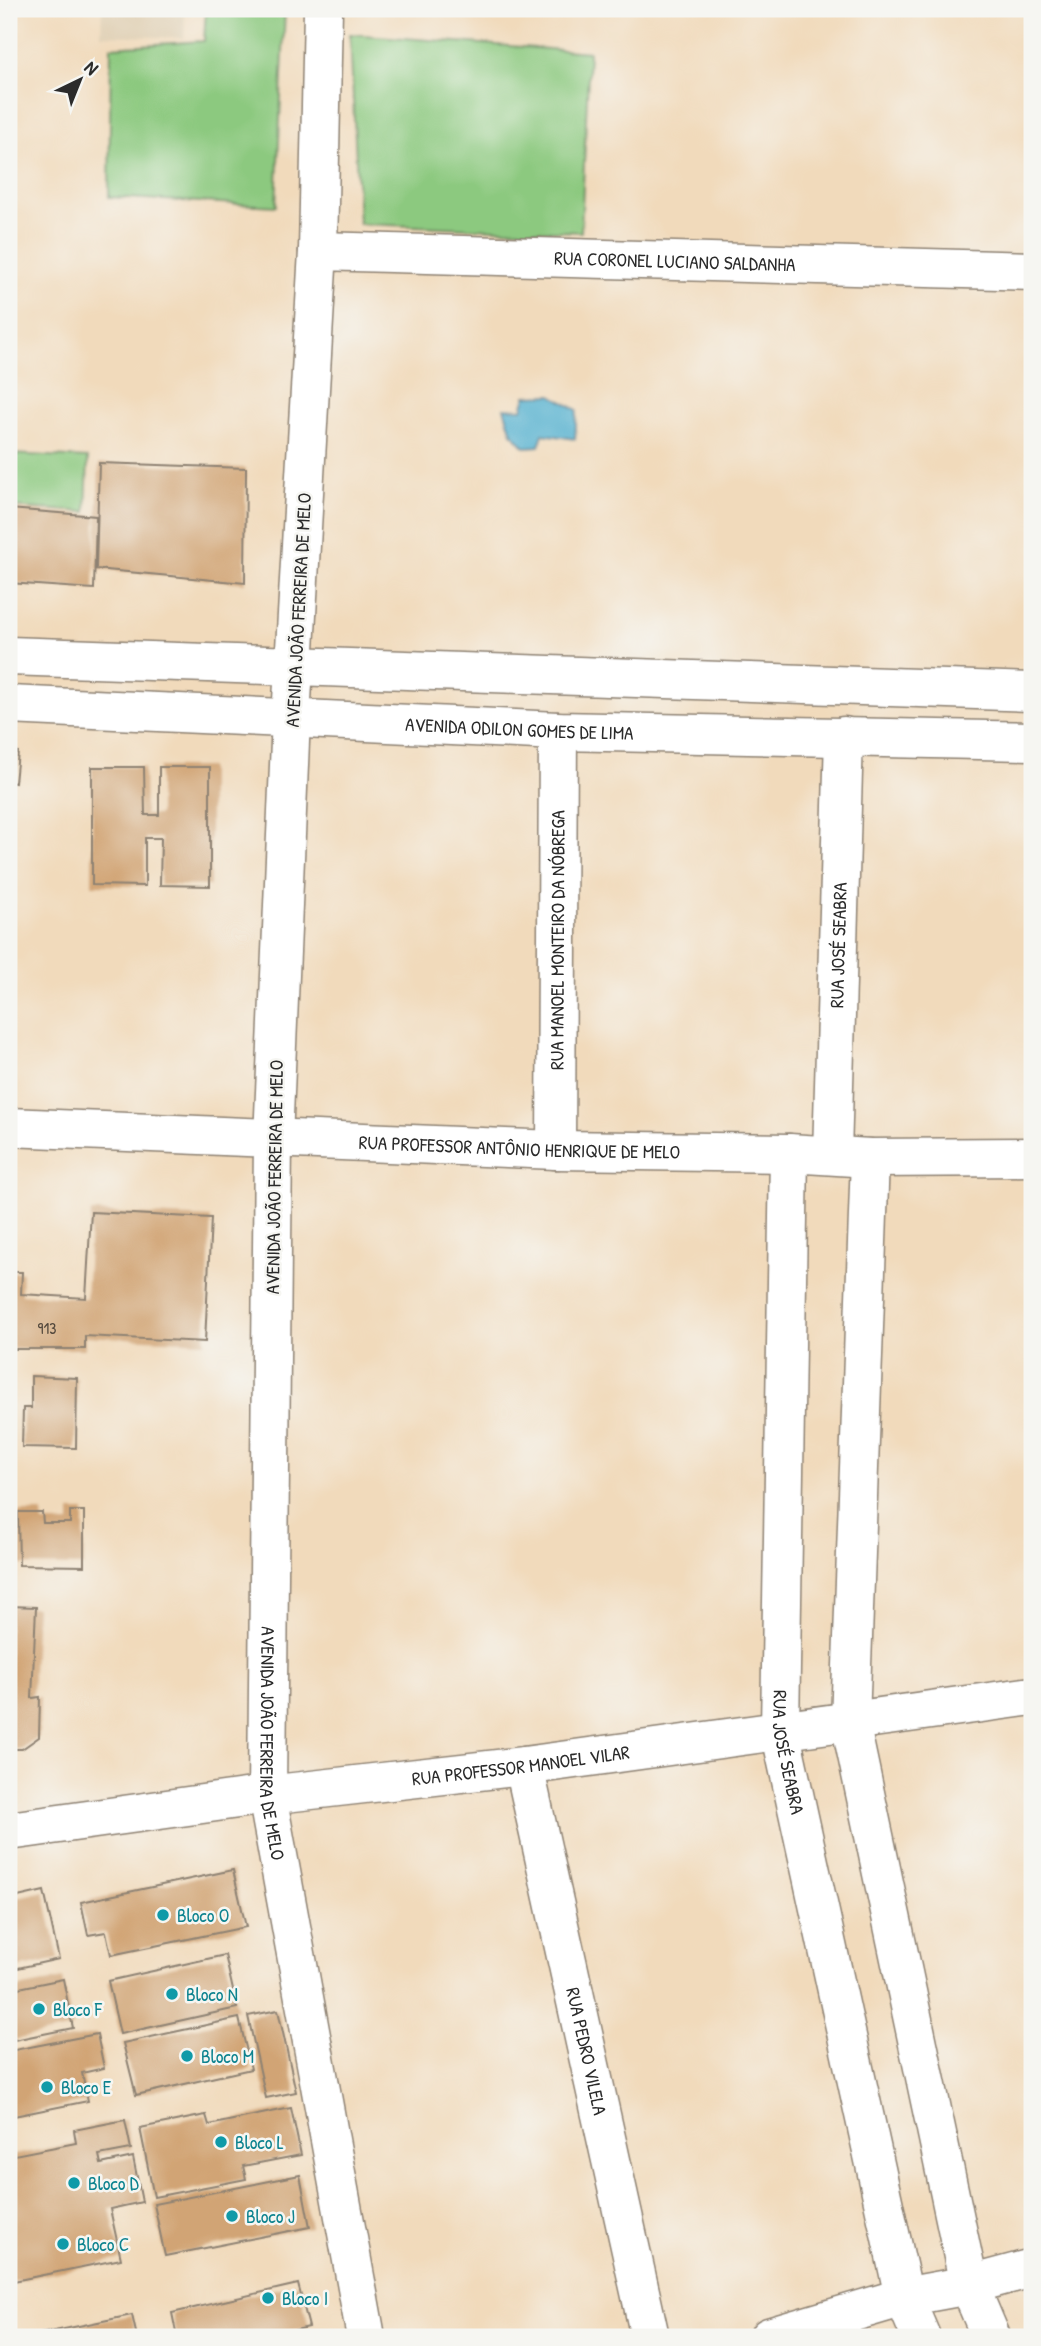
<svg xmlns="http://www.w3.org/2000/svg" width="1041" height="2346" font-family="'Patrick Hand',sans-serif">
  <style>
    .built { fill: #dfceb1 }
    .green { fill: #8cc97f; stroke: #5c7a55; stroke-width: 2 }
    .water { fill: #4faece; stroke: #3d6c7c; stroke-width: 2 }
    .building { fill: #d1a474 }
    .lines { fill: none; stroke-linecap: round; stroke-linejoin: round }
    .minor-casing { stroke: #8e8273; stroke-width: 41 }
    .major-casing { stroke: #8e8273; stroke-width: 41 }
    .minor { stroke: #fff; stroke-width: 38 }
    .major { stroke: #fff; stroke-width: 38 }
    .culture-dot { fill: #0f9aa8; stroke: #f6f6f2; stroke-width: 2.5 }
    .labels { text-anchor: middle; stroke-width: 5; stroke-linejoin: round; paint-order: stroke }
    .number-label { font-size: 16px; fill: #54493d }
    .street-label { font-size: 19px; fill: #2b2b2b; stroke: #f6f6f2 }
    .culture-label { font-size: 19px; fill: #0d838f; stroke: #f6f6f2; text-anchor: start }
  </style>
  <rect width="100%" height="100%" fill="#f6f6f2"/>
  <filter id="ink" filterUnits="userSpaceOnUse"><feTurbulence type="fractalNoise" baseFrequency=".0143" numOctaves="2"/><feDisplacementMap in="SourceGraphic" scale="14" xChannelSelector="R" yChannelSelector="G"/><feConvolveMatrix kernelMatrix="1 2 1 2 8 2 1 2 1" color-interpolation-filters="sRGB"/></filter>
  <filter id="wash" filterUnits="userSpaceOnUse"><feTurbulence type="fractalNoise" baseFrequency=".00686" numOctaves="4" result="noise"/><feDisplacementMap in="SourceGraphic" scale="28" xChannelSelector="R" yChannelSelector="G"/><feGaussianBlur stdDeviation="1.57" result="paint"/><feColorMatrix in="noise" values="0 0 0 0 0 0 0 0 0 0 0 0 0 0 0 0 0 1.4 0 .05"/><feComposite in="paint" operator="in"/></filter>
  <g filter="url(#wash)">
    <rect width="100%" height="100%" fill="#f1dabb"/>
    <!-- built -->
    <path class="built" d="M102,9h83l-1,29 -83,-3z"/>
    <!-- green -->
    <path class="green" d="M206,9h79l-9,197 -167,-9 2,-150 93,-6z
      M350,34l239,18 -8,180 -222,-8z
      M9,454l79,4 -2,54 -77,-5z"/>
    <!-- water -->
    <path class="water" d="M552,395l25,15 -2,29 -32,-5 -4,12 -14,1 -13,-14 -8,-25 18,1 4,-13z"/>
    <g id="blocks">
      <!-- building -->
      <path class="building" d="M99,463l147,5 -1,115 -149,-14z
        M9,509l87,7 -2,73 -85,-6z
        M9,751l9,1 -3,31 -6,-1z
        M92,767h52l1,48h14v-48h51v119l-50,-1 1,-47h-16v48l-53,-1z
        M91,1212l120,6 -6,124 -120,-6v13h-76v-77h13l-1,22 65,4z
        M31,1376l46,2 -1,70 -54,-1 1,-39h8z
        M9,1497h3v26h-3z
        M70,1511h14v55l-65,-1 -1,-53h24l1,11h27z
        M9,1606l27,1 -4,91 8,-1 -1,40 -17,12h-13z
        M233,1870l13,57 -135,28 -5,-23 -18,3 -7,-33z
        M44,1891l15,68 -50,11v-71z
        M225,1955l12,53 -117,26 -12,-53z
        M63,1979l10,49 -64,13v-51z
        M278,2010l18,82 -30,6 -18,-82z
        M239,2018l12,51 -115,26 -13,-52z
        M97,2034l7,34 -22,5 6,28 -79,16v-66z
        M291,2108l10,47 -58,11 3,13 -92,18 -14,-69 66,-13 3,10z
        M125,2120l6,29 -32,6 2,9 32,-7 9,45 -32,7 11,50 -112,23v-126l67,-13 -2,-13z
        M300,2175l10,52 -145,29 -11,-52z
        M298,2284l11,43 -45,10h-87l-5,-24z
        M132,2315l5,22h-107v-1z"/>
    </g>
  </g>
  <g filter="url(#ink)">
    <use href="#blocks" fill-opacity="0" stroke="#8e8273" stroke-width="2"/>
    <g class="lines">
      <defs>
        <g id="minor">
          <path id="s1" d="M323,9l-5,242 -27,467 -18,421 -6,656 99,542"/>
          <path id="s2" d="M318,251l714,20"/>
          <path id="s3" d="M9,1127l547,23 233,3 81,5 162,-1"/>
          <path id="s4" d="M556,1150l2,-419"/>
          <path id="s5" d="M789,1153l-9,577 124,567 17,40"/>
          <path id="s6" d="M832,1155l12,-419"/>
          <path d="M870,1158l-20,564 119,563 22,52"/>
          <path id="s7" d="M524,1766l126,571"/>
          <path d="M769,2337l135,-40 65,-12 63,-17"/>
        </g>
        <g id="major">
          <path d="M9,656l1023,36"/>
          <path id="s8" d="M9,705l549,26 474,10"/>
          <path id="s9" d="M9,1831l258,-36 257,-29 508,-70"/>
        </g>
      </defs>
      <!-- minor casing -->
      <use href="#minor" class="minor-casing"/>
      <!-- major casing -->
      <use href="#major" class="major-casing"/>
      <!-- minor -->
      <use href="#minor" class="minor"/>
      <!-- major -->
      <use href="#major" class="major"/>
    </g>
  </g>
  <!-- markers -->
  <g class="culture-dot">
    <circle cx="163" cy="1915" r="7"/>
    <circle cx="172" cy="1994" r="7"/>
    <circle cx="39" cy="2009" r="7"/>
    <circle cx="187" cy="2056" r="7"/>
    <circle cx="47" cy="2087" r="7"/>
    <circle cx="221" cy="2142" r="7"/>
    <circle cx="74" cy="2183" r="7"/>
    <circle cx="232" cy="2216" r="7"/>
    <circle cx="63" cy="2244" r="7"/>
    <circle cx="268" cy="2298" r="7"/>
  </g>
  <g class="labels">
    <!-- number labels -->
    <g class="number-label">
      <text x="47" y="1334">913</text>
    </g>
    <!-- street labels -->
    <g class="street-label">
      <text dy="7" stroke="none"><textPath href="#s2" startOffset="357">RUA CORONEL LUCIANO SALDANHA</textPath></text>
      <text transform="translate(298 610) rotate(-87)" y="7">AVENIDA JOÃO FERREIRA DE MELO</text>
      <text dy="7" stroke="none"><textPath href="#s8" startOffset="511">AVENIDA ODILON GOMES DE LIMA</textPath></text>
      <text dy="7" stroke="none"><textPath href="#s4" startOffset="210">RUA MANOEL MONTEIRO DA NÓBREGA</textPath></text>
      <text dy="7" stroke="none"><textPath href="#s6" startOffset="210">RUA JOSÉ SEABRA</textPath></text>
      <text dy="7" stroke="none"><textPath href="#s3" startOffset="511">RUA PROFESSOR ANTÔNIO HENRIQUE DE MELO</textPath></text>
      <text transform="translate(274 1177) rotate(-89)" y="7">AVENIDA JOÃO FERREIRA DE MELO</text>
      <text dy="7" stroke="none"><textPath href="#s1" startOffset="1736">AVENIDA JOÃO FERREIRA DE MELO</textPath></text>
      <text dy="7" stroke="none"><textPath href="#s5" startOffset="600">RUA JOSÉ SEABRA</textPath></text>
      <text dy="7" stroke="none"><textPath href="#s9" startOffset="516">RUA PROFESSOR MANOEL VILAR</textPath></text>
      <text dy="7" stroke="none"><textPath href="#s7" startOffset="292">RUA PEDRO VILELA</textPath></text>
    </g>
    <!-- culture labels -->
    <g class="culture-label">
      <text x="177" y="1922">Bloco O</text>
      <text x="186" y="2001">Bloco N</text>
      <text x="53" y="2016">Bloco F</text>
      <text x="201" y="2063">Bloco M</text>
      <text x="61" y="2094">Bloco E</text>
      <text x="235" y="2149">Bloco L</text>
      <text x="88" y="2190">Bloco D</text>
      <text x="246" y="2223">Bloco J</text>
      <text x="77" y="2251">Bloco C</text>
      <text x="282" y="2305">Bloco I</text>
    </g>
  </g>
  <!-- margin -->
  <rect width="1041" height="2346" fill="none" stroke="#f6f6f2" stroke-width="35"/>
  <!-- north arrow -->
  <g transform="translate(80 80) rotate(43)" stroke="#f6f6f2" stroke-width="5" paint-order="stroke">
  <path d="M0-5L12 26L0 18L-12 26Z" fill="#2b2b2b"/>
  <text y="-10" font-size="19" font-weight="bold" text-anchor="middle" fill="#2b2b2b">N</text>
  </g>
</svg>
